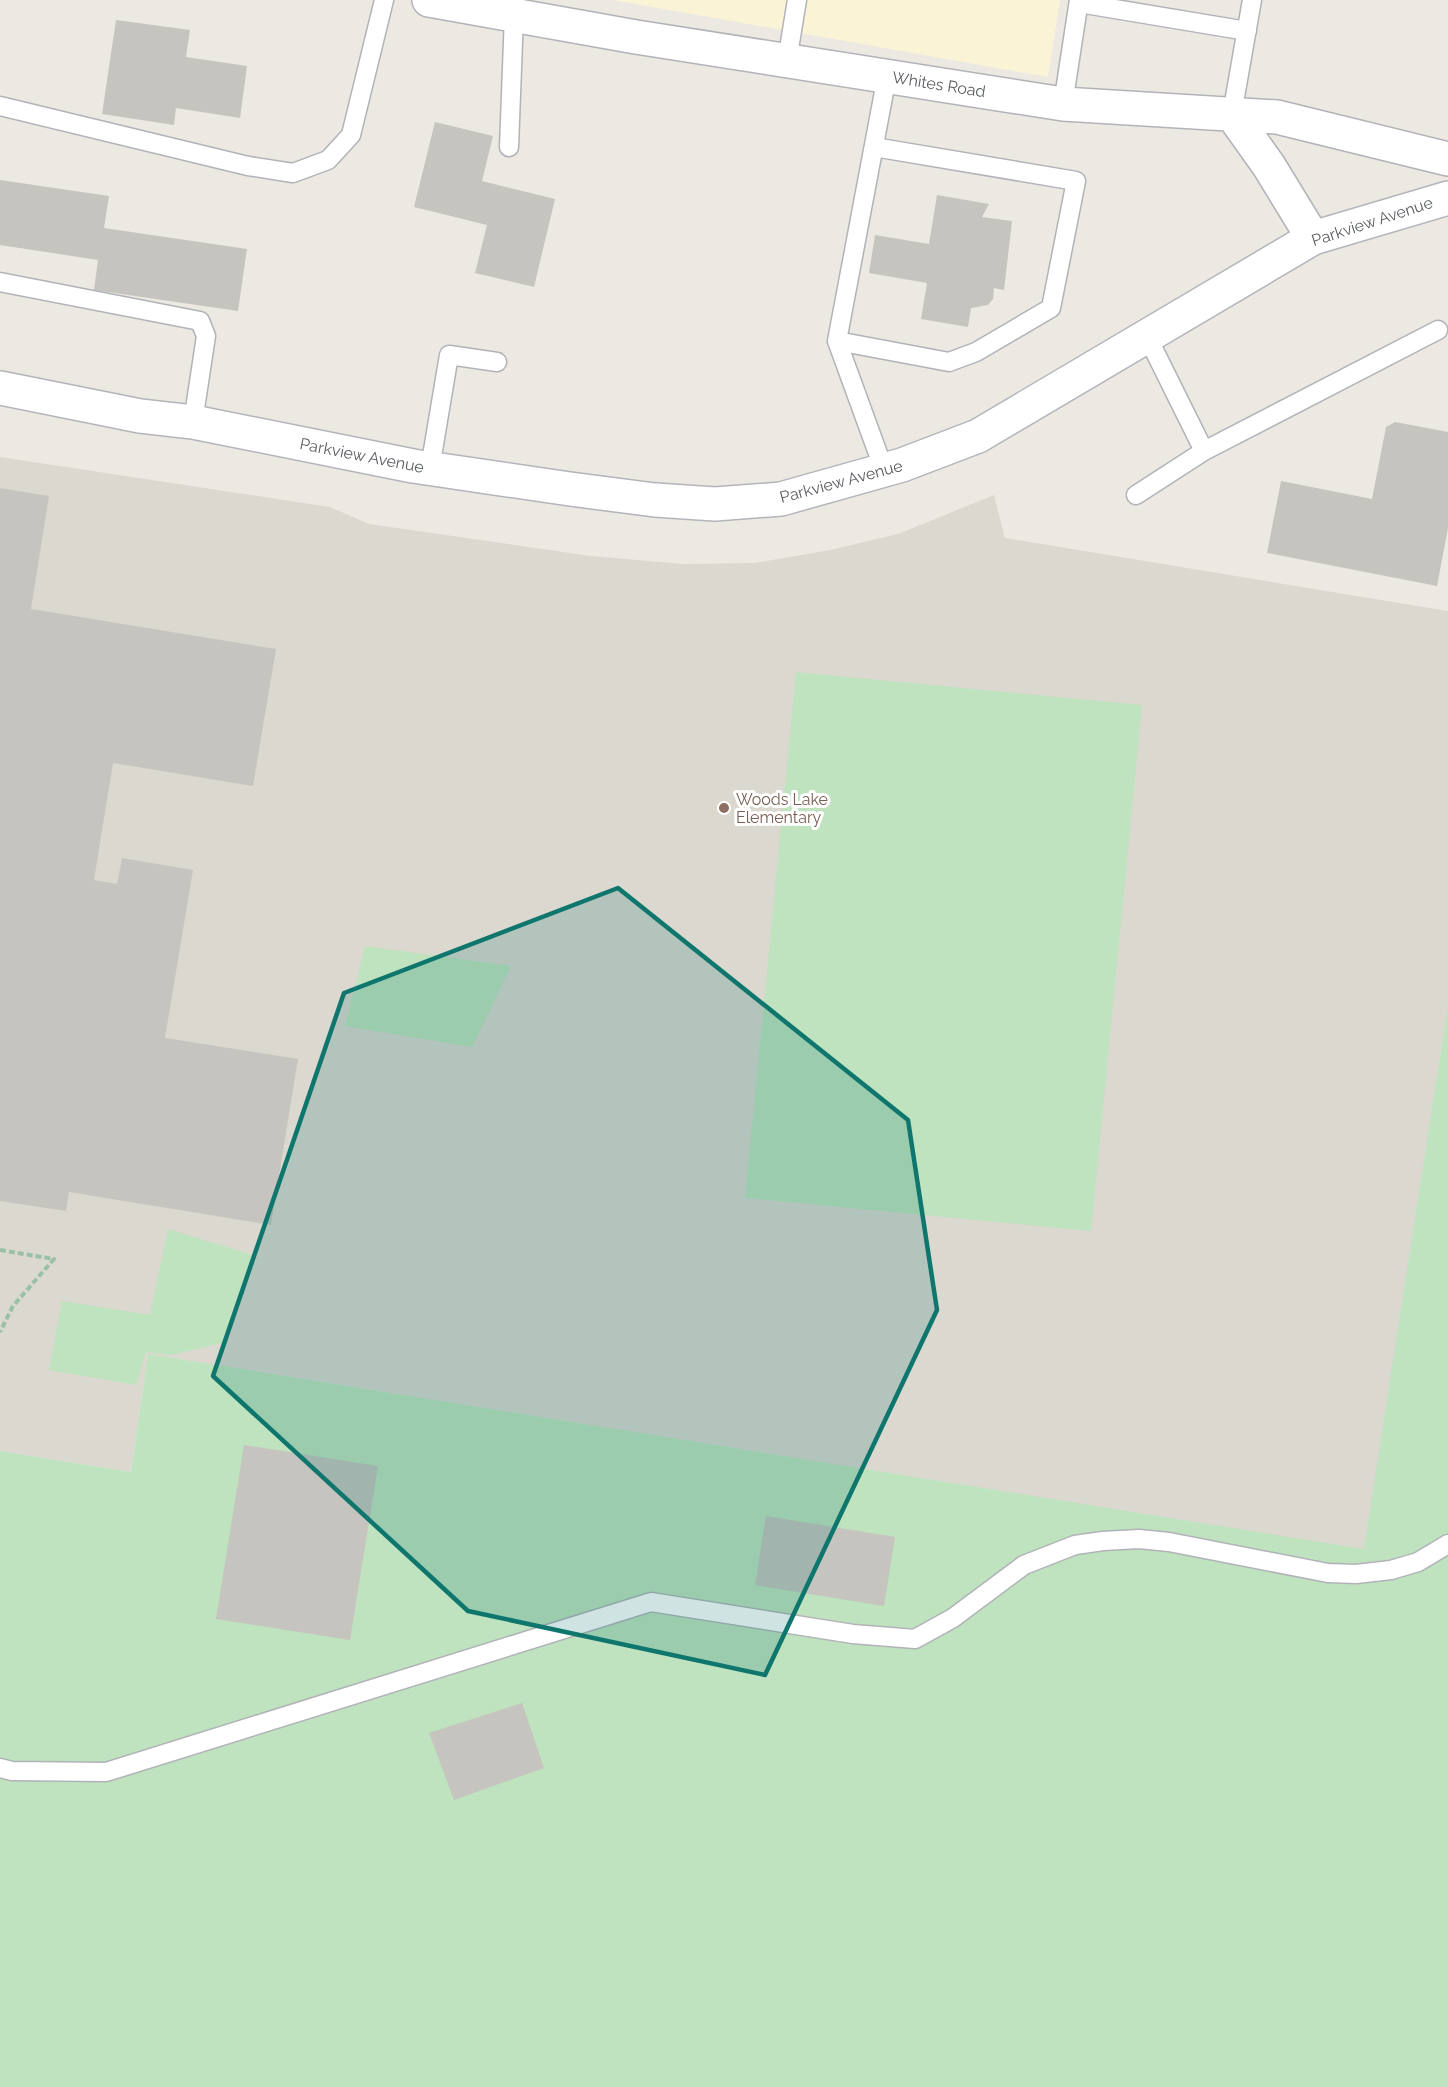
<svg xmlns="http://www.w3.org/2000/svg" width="1448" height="2087" font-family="Raleway,sans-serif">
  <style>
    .commercial { fill: #fbf3d6 }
    .education { fill: #dbd8cf }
    .green { fill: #bfe2bf }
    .building { fill: #c6c4be }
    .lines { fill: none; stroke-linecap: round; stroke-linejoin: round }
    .lane-casing { stroke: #b1b3b8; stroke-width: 21 }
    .street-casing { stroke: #b1b3b8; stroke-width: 36 }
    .secondary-casing { stroke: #b3b5bb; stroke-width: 36 }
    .path { stroke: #99c1a5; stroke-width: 4; stroke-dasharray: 6 3; stroke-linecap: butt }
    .lane { stroke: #fff; stroke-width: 18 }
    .street { stroke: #fff; stroke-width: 33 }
    .secondary { stroke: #fff; stroke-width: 33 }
    .marked { fill: #0f766e; fill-opacity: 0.2; stroke: #0f766e; stroke-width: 4.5; stroke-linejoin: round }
    .education-dot { fill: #8d6e63; stroke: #fff; stroke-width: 2 }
    .labels { text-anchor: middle; stroke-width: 6; stroke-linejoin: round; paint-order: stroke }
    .street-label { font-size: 16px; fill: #595c61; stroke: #fff }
    .education-label { font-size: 16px; fill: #785e54; stroke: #fff; text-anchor: start }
  </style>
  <rect width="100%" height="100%" fill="#ebe9e1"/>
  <!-- commercial -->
  <path class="commercial" d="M613,0h447l-12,77z"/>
  <!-- education -->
  <path class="education" d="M0,457l330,50 39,17 222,32 92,8 72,-1 75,-13 68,-16 96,-39 11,43 443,73v394l-83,545 -1217,-196 -17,118 -131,-21z"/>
  <!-- green -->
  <path class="green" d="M796,672l346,33 -51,526 -346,-33z
    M365,946l146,20 -39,81 -127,-21z
    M1448,1005v1082h-1448v-636l131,21 17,-118 1216,195z
    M168,1229l88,27 -30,86 -54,13 -26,-3 -10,33 -87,-15 13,-69 88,14z"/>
  <!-- building -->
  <path class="building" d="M116,20l74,10 -4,27 61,9 -7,52 -64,-10 -2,17 -72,-11z
    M435,122l58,14 -11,45 73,18 -21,88 -59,-14 12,-48 -73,-18z
    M0,180l109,16 -5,32 143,21 -9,62 -144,-21 4,-30 -98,-15z
    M937,195l52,9 -7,13 30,4 -8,69 -10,-2 -1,11 -5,6 -17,3 -3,19 -47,-8 6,-36 -58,-10 6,-38 54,9z
    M1395,422l53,10v96l-11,58 -170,-33 14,-72 91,18 14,-72z
    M0,488l49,8 -18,113 245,40 -23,137 -140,-23 -19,117 23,4 5,-26 71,12 -28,168 133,21 -27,166 -202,-33 -3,19 -66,-10z
    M244,1445l134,21 -28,174 -134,-21z
    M766,1516l129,21 -11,69 -129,-21z
    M522,1703l22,65 -90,32 -25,-67z"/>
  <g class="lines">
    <defs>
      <path id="lane" d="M1079,3l168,28
        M787,61l10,-61
        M1063,104l16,-104
        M0,106l248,60 45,7 35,-13 23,-25 33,-135
        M1232,114l20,-114
        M509,147l5,-132
        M0,282l200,39 6,15 -13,86
        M1147,336l57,115 234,-121
        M837,341l112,21 27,-10 75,-44 25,-127 -202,-34
        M430,468l19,-113 48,7
        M884,470l-47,-129 50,-265
        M1136,495l68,-44
        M0,1768l12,3 94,1 545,-170 202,32 62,5 38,-21 71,-53 51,-20 28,-4 36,-2 30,3 159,31 28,1 35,-4 27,-8 30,-18"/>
      <path id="street" d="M429,0l207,37 427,67 214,13 171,42
        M1232,114l37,52 44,72"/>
      <path id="secondary" d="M0,388l140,28 53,6 220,44 157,23 85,11 60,4 66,-5 121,-34 76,-29 335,-198 135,-40"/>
    </defs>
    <!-- lane casing -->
    <use href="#lane" class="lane-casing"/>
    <!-- street casing -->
    <use href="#street" class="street-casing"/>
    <!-- secondary casing -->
    <use href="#secondary" class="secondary-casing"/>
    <!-- path -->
    <path class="path" d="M0,1250l54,9 -41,47 -13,26"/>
    <!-- lane -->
    <use href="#lane" class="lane"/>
    <!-- street -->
    <use href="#street" class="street"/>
    <!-- secondary -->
    <use href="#secondary" class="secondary"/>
  </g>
  <!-- marked area -->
  <path class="marked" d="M618,888l290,232 29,190 -172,365 -297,-64 -255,-235 131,-383z"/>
  <!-- markers -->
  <circle class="education-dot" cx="724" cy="808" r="6"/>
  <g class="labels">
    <!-- street labels -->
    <g class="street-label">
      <text transform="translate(939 84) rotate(9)" y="6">Whites Road</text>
      <text transform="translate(1372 221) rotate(-18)" y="6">Parkview Avenue</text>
      <text transform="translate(362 455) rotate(11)" y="6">Parkview Avenue</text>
      <text transform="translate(841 481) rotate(-15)" y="6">Parkview Avenue</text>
    </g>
    <!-- education labels -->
    <g class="education-label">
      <text x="736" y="805">Woods Lake<tspan x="736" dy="18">Elementary</tspan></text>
    </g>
  </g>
</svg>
